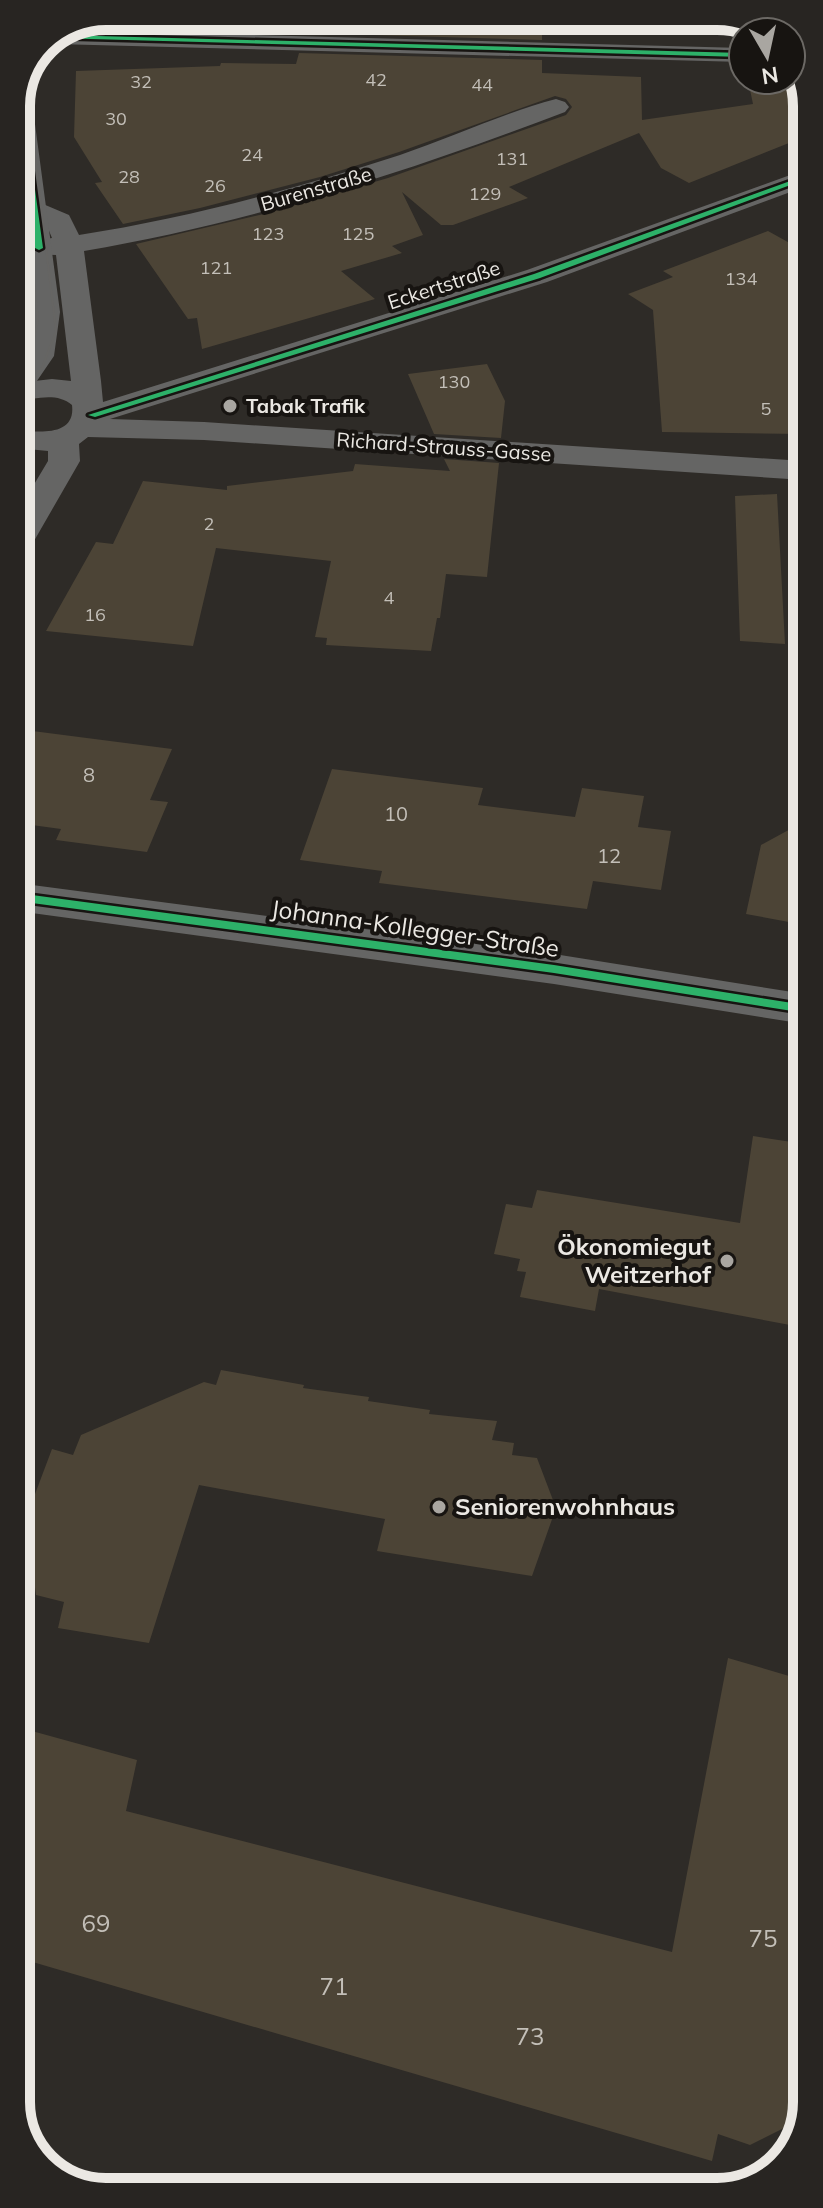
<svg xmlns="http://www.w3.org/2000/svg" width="823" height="2208" font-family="Mulish,sans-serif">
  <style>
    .building { fill: #4c4436 }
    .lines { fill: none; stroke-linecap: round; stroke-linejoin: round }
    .minor { fill: #656564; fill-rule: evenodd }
    .tertiary { fill: #656564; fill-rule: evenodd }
    .tram { stroke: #666563; stroke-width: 2 }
    .cycleway-casing { stroke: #171411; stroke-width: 5 }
    .cycleway { fill: #2db169; fill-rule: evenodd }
    .poi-dot { fill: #a9a6a1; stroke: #171411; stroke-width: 3 }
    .labels { text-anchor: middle; stroke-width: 8; stroke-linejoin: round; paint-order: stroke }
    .far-number-label { font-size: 18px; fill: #c3bfb8 }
    .far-street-label { font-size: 20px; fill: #ebe8e3; stroke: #171411 }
    .far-poi-label { font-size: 20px; font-weight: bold; fill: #ebe8e3; stroke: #171411; text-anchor: start }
    .number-label { font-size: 20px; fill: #c3bfb8 }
    .street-label { font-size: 24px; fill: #ebe8e3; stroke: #171411 }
    .poi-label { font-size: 24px; font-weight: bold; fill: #ebe8e3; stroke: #171411; text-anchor: end }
    .near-number-label { font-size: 24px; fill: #c3bfb8 }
    .rim { fill: none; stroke: #ebe8e3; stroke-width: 10 }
  </style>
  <rect width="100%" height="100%" fill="#2e2b27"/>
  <!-- building -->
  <path class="building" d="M308,16h234v24l-238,-7z
    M299,53l243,7v13l99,4 1,43 111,-16 -5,-24h48l5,18h3v39l-115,46 -28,-15 -22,-35 -130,54 19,11 -75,27h-12l-39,-33 21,43 -31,11 10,7 -61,18 34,28 -173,50 -5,-31 -9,1 -52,-75 132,-31 120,-35 178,-63 6,-8 -6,-8 -11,-3 -156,56 -79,25 -120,31 -77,16 -28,-41 7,-1 -28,-45 2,-66 144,-5 1,-3 75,1z
    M768,231l36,20v183l-142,-2 -9,-122 -25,-16 45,-17 -10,-6z
    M487,364l18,37 -4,37 -67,-4 -26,-60z
    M444,459l55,4 -12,114 -41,-3 -6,44h-3l-6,33 -105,-6 1,-7 -12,-1 16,-76 -115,-13 -23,98 -147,-15 50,-89 17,2 30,-63 84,9v-4l126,-15 2,-7 95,7z
    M777,494l8,150 -45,-3 -5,-145z
    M17,729l155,20 -22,51 18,2 -21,50 -91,-12 5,-11 -44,-6z
    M332,769l151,19 -5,17 97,12 7,-29 62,8 -6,31 33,4 -10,59 -68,-9 -6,28 -208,-26 3,-12 -82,-11z
    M805,821v104l-59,-11 15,-69z
    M753,1136l52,8 1,184 -207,-39 -4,22 -75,-14 6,-25 -9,-1 3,-12 -26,-5 12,-50 26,4 5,-18 203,33z
    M221,1370l83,15 -1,3 66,9 -1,4 62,9 -1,4 68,7 -5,19 22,3 -2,12 25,3 19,50 -24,68 -155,-25 8,-32 -186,-34 -50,158 -91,-15 6,-26 -28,-7 -10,-77 26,-69 21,6 8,-20 123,-53 12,3z
    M728,1658l78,23 1,409 -8,-2 -9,37 -40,20 -32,-11 -6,27 -693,-203v-195l13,-32 105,29 -11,51 546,141z"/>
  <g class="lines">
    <!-- minor -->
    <path class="minor" d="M72,30l671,18v14l-688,-18 -9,-3z
      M556,99l9,3 4,5 -4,5c-157,60 -316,111 -481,139l17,130 2,21 424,-132 277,-100v17l-257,95 -437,137 94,3 600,39v19l-600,-40 -116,-3 -9,7 1,17 -46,80 -5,7 -12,3v-38l31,-52v-10l-31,-3v-18c21,2 59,7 55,-25 -15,-13 -37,-6 -55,-4v-18l35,-4 19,2 -15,-126 -27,-1 -4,-6 4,-6 23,-4 -5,-12 -18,-8h-13v-16l27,2 26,11 10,20c109,-17 216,-46 321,-80 52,-18 103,-42 156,-56z
      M17,883l537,71 251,40v30l-251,-40 -537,-73z"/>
    <!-- tertiary -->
    <path class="tertiary" d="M22,87l9,7 29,218 -6,44 -26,38 -11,3v-30l7,-11 8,-44 -16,-133v-78z"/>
    <!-- tram -->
    <path class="tram" d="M16,115l22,205 -5,23 -16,29
      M17,399l25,-31 14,-37 -30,-251"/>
    <defs>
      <path id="cycleway" d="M60,35l683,18v4l-690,-19z
        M20,92l2,2 21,154 -4,2 -4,-2 -19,-148z
        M804,176v4l-264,98 -445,139 -7,-2 446,-141z
        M17,893l537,72 251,40v8l-251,-40 -537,-72z"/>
    </defs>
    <!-- cycleway casing -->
    <use href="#cycleway" class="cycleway-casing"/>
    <!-- cycleway -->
    <use href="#cycleway" class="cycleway"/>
  </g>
  <!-- markers -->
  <g class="poi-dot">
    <circle cx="230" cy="406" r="8"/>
    <circle cx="727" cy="1261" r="8"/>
    <circle cx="439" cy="1507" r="8"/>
  </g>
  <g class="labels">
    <!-- far-number labels -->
    <g class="far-number-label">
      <text x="376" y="86">42</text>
      <text x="141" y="88">32</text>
      <text x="482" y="91">44</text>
      <text x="116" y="125">30</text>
      <text x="252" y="161">24</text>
      <text x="512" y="165">131</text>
      <text x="129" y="183">28</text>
      <text x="215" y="192">26</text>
      <text x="485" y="200">129</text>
      <text x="268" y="240">123</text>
      <text x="358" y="240">125</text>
      <text x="216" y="274">121</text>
      <text x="741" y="285">134</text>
      <text x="454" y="388">130</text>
      <text x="766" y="415">5</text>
      <text x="209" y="530">2</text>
      <text x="389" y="604">4</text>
      <text x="95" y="621">16</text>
    </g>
    <!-- far-street labels -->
    <g class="far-street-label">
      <text transform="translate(316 189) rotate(-16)" y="7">Burenstraße</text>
      <text transform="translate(444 285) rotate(-18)" y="7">Eckertstraße</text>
      <text transform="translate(444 447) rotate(4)" y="7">Richard-Strauss-Gasse</text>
    </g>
    <!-- far-poi labels -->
    <g class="far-poi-label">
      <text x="246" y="413">Tabak Trafik</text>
    </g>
    <!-- number labels -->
    <g class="number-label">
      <text x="89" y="782">8</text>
      <text x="396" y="821">10</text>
      <text x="609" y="863">12</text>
    </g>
    <!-- street labels -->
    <g class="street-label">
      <text transform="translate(415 929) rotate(8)" y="8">Johanna-Kollegger-Straße</text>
    </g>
    <!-- poi labels -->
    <g class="poi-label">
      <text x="711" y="1255">Ökonomiegut<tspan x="711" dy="28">Weitzerhof</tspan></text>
      <text x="455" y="1515" text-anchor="start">Seniorenwohnhaus</text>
    </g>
    <!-- near-number labels -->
    <g class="near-number-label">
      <text x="96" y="1932">69</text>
      <text x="763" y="1947">75</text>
      <text x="334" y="1995">71</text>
      <text x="530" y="2045">73</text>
    </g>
  </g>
  <!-- crop -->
  <path d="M0 0H823V2208H0ZM106 30H717A76 76 0 0 1 793 106V2102A76 76 0 0 1 717 2178H106A76 76 0 0 1 30 2102V106A76 76 0 0 1 106 30Z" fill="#282522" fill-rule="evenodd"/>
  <path class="rim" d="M106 30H717A76 76 0 0 1 793 106V2102A76 76 0 0 1 717 2178H106A76 76 0 0 1 30 2102V106A76 76 0 0 1 106 30Z"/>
  <!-- north arrow -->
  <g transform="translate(767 56) rotate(171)"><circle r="38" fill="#171411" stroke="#6c6965" stroke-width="2"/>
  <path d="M0-6L14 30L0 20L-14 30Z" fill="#a9a6a1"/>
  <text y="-12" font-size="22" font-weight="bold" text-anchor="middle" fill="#ebe8e3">N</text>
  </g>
</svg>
